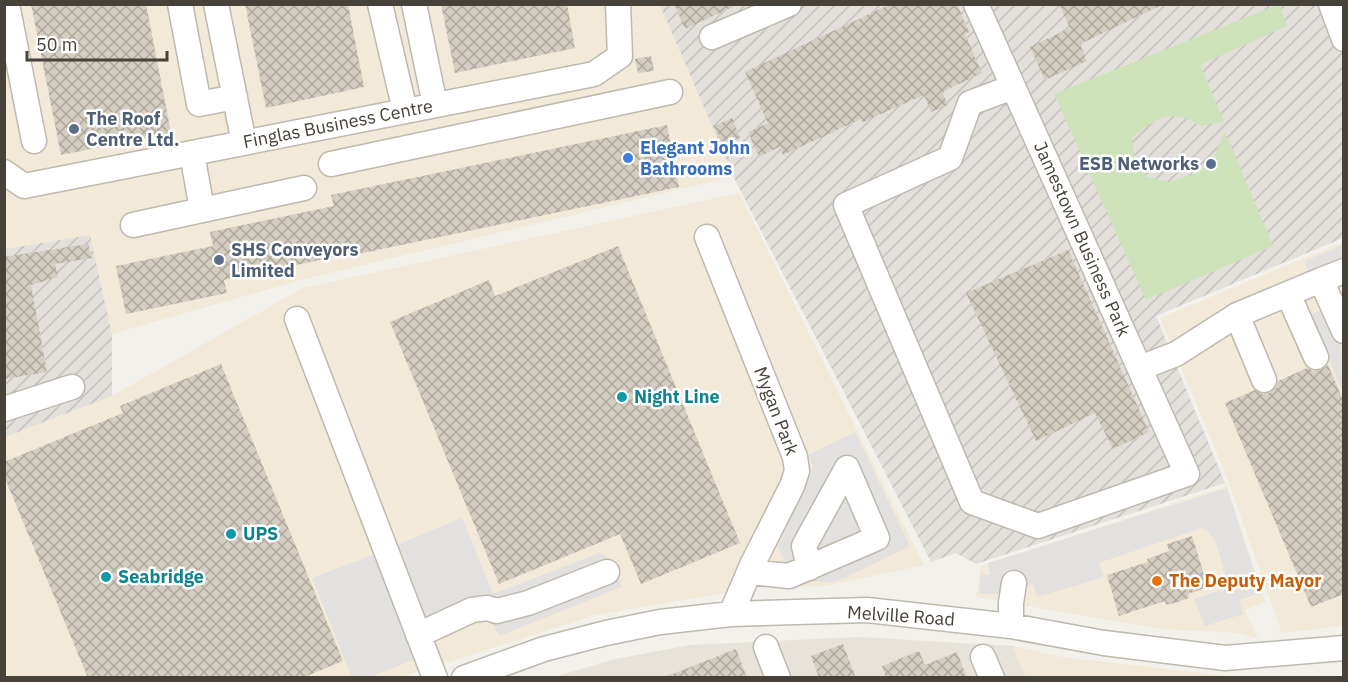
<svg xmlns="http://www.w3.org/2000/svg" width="1348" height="682" font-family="'IBM Plex Sans',sans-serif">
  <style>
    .residential { fill: #e7e3da }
    .commercial { fill: #f2e9d9 }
    .industrial { fill: url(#industrial-furrows) }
    .green { fill: #cee3b9 }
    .parking { fill: #e3e1df }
    .building { fill: url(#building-cross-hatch) }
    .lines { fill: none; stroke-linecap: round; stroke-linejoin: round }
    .minor-casing { stroke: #beb9ae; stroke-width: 27 }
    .minor { stroke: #fff; stroke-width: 24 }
    .service-dot { fill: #5c6f8a; stroke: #fff; stroke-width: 2 }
    .shop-dot { fill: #3f7fe0; stroke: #fff; stroke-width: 2 }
    .culture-dot { fill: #0f9aa8; stroke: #fff; stroke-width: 2 }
    .food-dot { fill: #e8710a; stroke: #fff; stroke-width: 2 }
    .labels { text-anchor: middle; stroke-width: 5; stroke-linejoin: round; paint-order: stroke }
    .service-label { font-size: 18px; font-weight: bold; fill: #4e5e75; stroke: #fff; text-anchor: start }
    .street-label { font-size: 18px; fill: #474239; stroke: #fff }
    .shop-label { font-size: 18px; font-weight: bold; fill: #366cbe; stroke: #fff; text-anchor: start }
    .culture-label { font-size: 18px; font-weight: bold; fill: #0d838f; stroke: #fff; text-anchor: start }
    .food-label { font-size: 18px; font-weight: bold; fill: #c56008; stroke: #fff; text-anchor: start }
  </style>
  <defs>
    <pattern id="industrial-furrows" width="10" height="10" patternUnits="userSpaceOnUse" patternTransform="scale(1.5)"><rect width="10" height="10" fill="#e3e0dc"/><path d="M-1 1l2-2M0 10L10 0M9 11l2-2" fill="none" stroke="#c4c1be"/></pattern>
    <pattern id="building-cross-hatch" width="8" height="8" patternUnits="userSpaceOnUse" patternTransform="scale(1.5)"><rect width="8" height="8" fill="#d4cdc1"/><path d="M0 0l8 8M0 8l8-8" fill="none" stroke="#aea89e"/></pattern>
  </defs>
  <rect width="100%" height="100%" fill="#f3f1eb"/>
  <!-- residential -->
  <path class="residential" d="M859,637l154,9 13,31 -476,1 66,-19 74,-14z"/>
  <!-- commercial -->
  <path class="commercial" d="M5,5h655l75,171 -434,104 -189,54 -22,-99 -85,14z
    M739,193l185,372 -98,21 -71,2 -159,27 -195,62 -396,1v-241l107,-41 191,-108z
    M1343,242v384l-61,7 -56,-158 -66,-157z
    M1227,486l38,116 -20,8 13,29 -19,-6 -77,-4 -186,-32 5,-31z
    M1013,646l49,11 174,20h-210z"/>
  <!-- industrial -->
  <path class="industrial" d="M660,5h683v233l-187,78 69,167 -249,81 -20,-11 -25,9 -194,-378z
    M90,235l22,99v62l-107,41v-188z"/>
  <!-- green -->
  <path class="green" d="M1277,5h3l7,21 -87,39 24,57 -23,4c-29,-19 -45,-8 -69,12l4,28 11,11 22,5 31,-10 14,-15 11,-26 48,115 -127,54 -92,-206z"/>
  <!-- parking -->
  <path class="parking" d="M1343,245v15l-33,14 -6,-13z
    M1324,308l19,46v39l-33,-78z
    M855,432l55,114 -69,34 -12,3 -15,-2 -11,-23 -16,7 -9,-19 31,-67 4,-13 -5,-11z
    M1227,488l34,105 -22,7 4,14 -38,12 -11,-27 32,-11 2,-5 -13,-42 -8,-11 -5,-2 -103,35 5,14 -67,20 -4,-13 -33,10 -21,-1 2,-18h9l-2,-12z
    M462,518l31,76 106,-41 7,3 16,31 -123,49 -6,-11 -10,-7 -50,22 -34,-96z
    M378,553l38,106 -46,18h-18l-40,-99z"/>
  <!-- building -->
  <path class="building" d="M31,4h115l25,129 -110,22z
    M245,4h103l16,83 -98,21z
    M441,4h126l8,44 -120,25z
    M674,4h65l-54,25z
    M891,4h66l12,28 -4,2 17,39 -40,19 6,13 -17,7 -7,-17 -61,27 -2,-3 -78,36 -4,-8 -20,10 -11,-25 20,-9 -23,-51z
    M1059,4h105l-84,40 7,17 -42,19 -15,-33 40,-19z
    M651,56l3,15 -16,2 -3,-14z
    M732,118l8,20 -17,8 -9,-20z
    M667,125l12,62 -335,70v-2l-120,25 3,13 -101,21 -10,-48 97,-20 -3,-14 124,-26 -3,-11z
    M88,244l4,14 -37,6 3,13 -27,8 16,87 -43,7v-122z
    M618,246l122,297 -99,41 -21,-50 -121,50 -109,-262 99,-42 6,16z
    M1068,250l81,182 -36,17 -18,-36 -59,28 -70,-148z
    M221,364l122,297 -41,17h-214l-84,-202v-14l119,-49 -3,-7z
    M1328,365l16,37v192l-33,13 -86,-204 30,-13 7,4 7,-1 7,-5 2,-7 29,-13 7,3 7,-1z
    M1192,536l16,51 -20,7 1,4 -11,4 -12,3 -1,-4 -46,15 -12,-41 41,-13 -1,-3 22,-8 -2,-7z
    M843,644l13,34h-37l-8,-22z
    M736,649l11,29h-82v-1z
    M919,651l6,14 32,-13 10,26h-81l-4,-12z"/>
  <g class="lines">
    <defs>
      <path id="minor" d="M7,4l27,137
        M180,4l19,100 36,-7
        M216,4l28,139
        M380,4l25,107
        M414,4l21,101
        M976,4l211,470 -149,52 -66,-24 -126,-297 104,-47 20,-55 43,-16
        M1331,4l13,35
        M712,37l77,-33
        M192,153l10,57
        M331,164l339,-72
        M4,172l20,14 570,-112 26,-18 -2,-52
        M133,225l171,-37
        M707,237l88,220 2,14 -5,15 -40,79 -21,49
        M1344,271l-23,9 23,51
        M1288,294l28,63
        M1237,315l27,65
        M297,319l138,359
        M1140,368l36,-14 61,-39 84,-35
        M4,409l68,-22
        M749,572l40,4 88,-38 -30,-70 -43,78 5,22
        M1011,626v-23l3,-20
        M418,635l54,-25 15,-2 10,3 31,-8 79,-31
        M766,647l12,31
        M983,657l9,21
        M464,678l80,-29 62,-16 54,-11 71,-8 136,-4 144,16 93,17 121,15 119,-10"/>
    </defs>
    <!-- minor casing -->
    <use href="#minor" class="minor-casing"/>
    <!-- minor -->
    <use href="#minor" class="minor"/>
  </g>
  <!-- markers -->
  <g class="service-dot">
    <circle cx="74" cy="129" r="6"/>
    <circle cx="1211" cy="164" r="6"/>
    <circle cx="219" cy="260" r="6"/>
  </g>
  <circle class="shop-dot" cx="628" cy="158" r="6"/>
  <g class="culture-dot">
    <circle cx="622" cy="397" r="6"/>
    <circle cx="231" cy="534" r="6"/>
    <circle cx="106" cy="577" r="6"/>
  </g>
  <circle class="food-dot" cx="1157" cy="581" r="6"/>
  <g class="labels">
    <!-- service labels -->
    <g class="service-label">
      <text x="86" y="125">The Roof<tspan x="86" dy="21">Centre Ltd.</tspan></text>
      <text x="1199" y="170" text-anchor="end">ESB Networks</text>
      <text x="231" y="256">SHS Conveyors<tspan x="231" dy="21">Limited</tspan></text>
    </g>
    <!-- street labels -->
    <g class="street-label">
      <text transform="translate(338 124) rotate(-11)" y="6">Finglas Business Centre</text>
      <text transform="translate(1082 239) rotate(66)" y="6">Jamestown Business Park</text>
      <text transform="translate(776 411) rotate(69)" y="6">Mygan Park</text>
      <text transform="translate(901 616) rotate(4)" y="6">Melville Road</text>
    </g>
    <!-- shop labels -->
    <g class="shop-label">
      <text x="640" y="154">Elegant John<tspan x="640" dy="21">Bathrooms</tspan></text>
    </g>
    <!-- culture labels -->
    <g class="culture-label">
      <text x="634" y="403">Night Line</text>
      <text x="243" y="540">UPS</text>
      <text x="118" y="583">Seabridge</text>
    </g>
    <!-- food labels -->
    <g class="food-label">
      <text x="1169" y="587">The Deputy Mayor</text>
    </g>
  </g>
  <!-- border -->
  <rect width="1348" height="682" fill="none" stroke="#474239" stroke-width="12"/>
  <!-- scale -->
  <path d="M27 51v9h140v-9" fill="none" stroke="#474239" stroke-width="3"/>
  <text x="36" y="51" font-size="18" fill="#474239" stroke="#ffffff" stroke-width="4.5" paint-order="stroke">50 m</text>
</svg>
